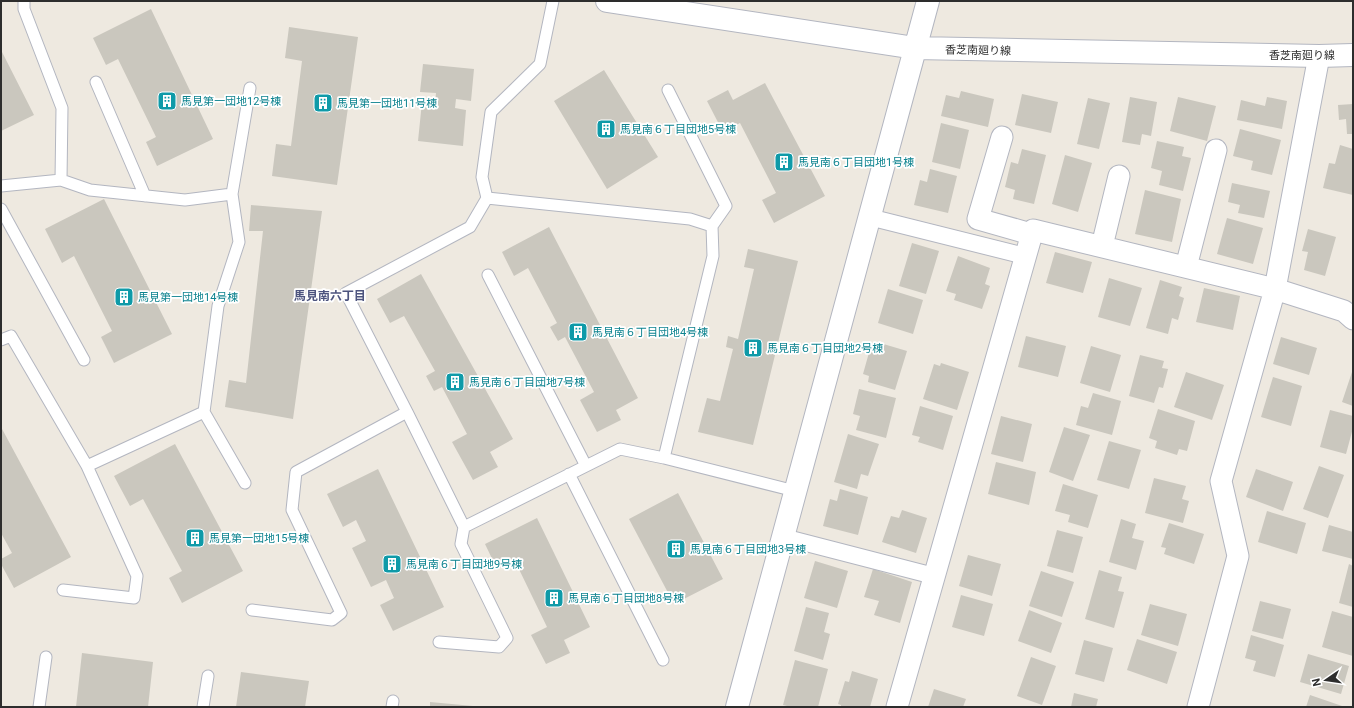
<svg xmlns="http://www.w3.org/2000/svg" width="1354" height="708" font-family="Roboto,'Noto Sans JP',sans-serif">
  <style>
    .building { fill: #cac7be }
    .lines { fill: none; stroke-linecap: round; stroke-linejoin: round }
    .service-casing { stroke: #b3b6c0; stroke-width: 13 }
    .pedestrian-casing { stroke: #b3b6c0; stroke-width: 18 }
    .minor-casing { stroke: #b3b6c0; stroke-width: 23 }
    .tertiary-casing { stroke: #b3b6c0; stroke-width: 24 }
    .service { stroke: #fff; stroke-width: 11 }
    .pedestrian { stroke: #fff; stroke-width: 16 }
    .minor { stroke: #fff; stroke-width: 21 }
    .tertiary { stroke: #fff; stroke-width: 22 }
    .labels { text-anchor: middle; stroke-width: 3.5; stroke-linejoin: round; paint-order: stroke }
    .street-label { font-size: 11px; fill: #2d2d2d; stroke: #fff }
    .culture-label { font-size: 11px; fill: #0d838f; stroke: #fff; text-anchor: start }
    .neighbourhood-label { font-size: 12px; font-weight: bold; fill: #4d547e; stroke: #fff }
  </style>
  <rect width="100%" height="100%" fill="#eee9e0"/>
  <!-- building -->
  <path class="building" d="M151,9l62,130 -56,27 -11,-24 10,-5 -38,-78 -12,6 -13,-27z
    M289,27l69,10 -21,148 -65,-9 4,-32 15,2 11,-85 -17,-3z
    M1,50l33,65 -33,16z
    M423,64l51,5 -3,32 -15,-2 -1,9 11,2 -3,36 -45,-5 4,-39 13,2 1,-11 -16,-1z
    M604,70l54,87 -51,32 -53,-88z
    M765,83l60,113 -51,27 -12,-23 14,-7 -36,-70 -17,9 -16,-31 21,-11 5,10z
    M961,91l33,8 -6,28 -47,-11 5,-21 13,3z
    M1022,94l36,8 -7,31 -36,-8z
    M1130,97l27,5 -6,34 -9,-2 -2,11 -18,-3z
    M1178,97l38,9 -9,35 -37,-10z
    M1267,97l20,4 -5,28 -45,-9 4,-20 24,6z
    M1088,98l22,5 -11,46 -22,-5z
    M1353,104v30h-6l-1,-15 -7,1 -1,-15z
    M941,123l28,7 -9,39 -28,-7z
    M1240,129l41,11 -9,35 -21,-5 2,-9 -20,-5z
    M1157,141l27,6 -2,9 9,2 -8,33 -24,-6 3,-14 -11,-3z
    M1340,145l13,4v46l-30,-7 6,-25 6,1z
    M1022,149l24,6 -12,49 -21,-5 2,-9 -10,-3 6,-25 7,2z
    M1065,155l27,8 -14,49 -26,-8z
    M930,169l27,7 -9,37 -34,-8 6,-25 7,2z
    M1232,183l38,8 -6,27 -26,-5 2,-8 -12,-3z
    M1145,190l36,9 -9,43 -37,-8z
    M104,199l68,135 -58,29 -13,-26 11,-6 -38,-75 -12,7 -17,-34z
    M251,205l71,6 -29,208 -68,-12 4,-27 17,3 17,-152h-14z
    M1227,218l36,10 -10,36 -36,-10z
    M549,227l89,171 -22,12 5,10 -24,12 -17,-32 14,-8 -29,-55 -7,4 -8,-14 7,-4 -29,-55 -14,8 -12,-24z
    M1308,229l28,8 -11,39 -21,-6 4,-18 -6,-1z
    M912,243l27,8 -13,43 -27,-8z
    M748,249l50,12 -45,184 -55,-13 9,-34 13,3 13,-52 -7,-2 2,-11 10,3 16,-70 -10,-2z
    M1055,252l37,10 -9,31 -37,-10z
    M958,256l32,12 -5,16 5,2 -8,23 -28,-9 2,-6 -10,-3z
    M421,274l92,165 -23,13 8,15 -25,13 -21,-38 15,-8 -25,-47 -8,4 -8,-15 9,-5 -31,-55 -14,7 -13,-24z
    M1109,278l33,10 -12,38 -32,-9z
    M1160,280l22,7 -3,9 5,2 -6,22 -6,-2 -4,16 -22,-6z
    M1204,288l36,8 -7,34 -37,-8z
    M888,289l35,11 -10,34 -35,-11z
    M1026,336l40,10 -8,31 -40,-10z
    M1281,337l36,11 -8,27 -36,-11z
    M880,343l27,8 -12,39 -27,-8 1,-6 -6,-2 7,-25 7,2z
    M1091,346l30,9 -11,37 -30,-9z
    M1140,355l24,6 -2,7 6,1 -5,19 -4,-1 -5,16 -25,-7z
    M941,363l28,9 -12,38 -34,-11 11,-35 6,2z
    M1353,369v37l-11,-4z
    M1186,372l38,13 -12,35 -38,-13z
    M1273,377l29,9 -11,40 -30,-9z
    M859,389l37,9 -10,40 -30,-8 4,-14 -7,-2z
    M1093,393l28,8 -9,34 -36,-10 5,-19 7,2z
    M920,406l33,10 -10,34 -25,-8 2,-5 -8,-2z
    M1158,409l37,12 -8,30 -8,-2 -2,6 -22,-7 2,-7 -8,-3z
    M1330,410l23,6v12l-7,26 -26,-7z
    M1001,416l31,8 -9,38 -32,-8z
    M1,427l70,130 -57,31 -13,-24v-5l11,-6 -11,-20z
    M1064,427l26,8 -17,46 -24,-9z
    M848,434l31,10 -11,32 -7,-2 -4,15 -23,-7z
    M1109,441l32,9 -12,39 -32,-9z
    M175,444l68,127 -61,32 -13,-25 13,-7 -39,-72 -13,7 -16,-30z
    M996,462l40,10 -7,33 -41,-11z
    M1319,466l25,9 -16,43 -25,-9z
    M378,469l66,138 -51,24 -13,-26 14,-7 -8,-18 -15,7 -19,-39 14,-7 -10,-21 -13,7 -16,-33z
    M1256,469l37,13 -10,29 -37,-14z
    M1154,478l32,8 -4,13 7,2 -6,22 -38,-10z
    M1063,484l35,11 -10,33 -20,-6 2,-7 -15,-4z
    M840,489l28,8 -10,38 -35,-9 7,-27 7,2z
    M678,493l45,86 -49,25 -45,-85z
    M902,510l25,8 -11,35 -34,-11 9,-26 8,2z
    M1267,511l39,12 -9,31 -39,-12z
    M537,518l53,109 -26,13 6,13 -24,11 -15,-29 16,-8 -32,-66 -18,8 -12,-25z
    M1121,519l15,5 -4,14 12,3 -8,29 -27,-8z
    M1169,523l35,11 -10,30 -30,-10 2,-6 -5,-1z
    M1329,525l24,7v27l-31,-8z
    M1057,530l26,7 -10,36 -26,-7z
    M968,555l33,9 -9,32 -33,-10z
    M815,561l33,10 -11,37 -33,-10z
    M1349,564l4,2v41l-14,-4z
    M873,569l39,13 -12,41 -26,-8 5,-14 -15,-4z
    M1099,570l23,7 -4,14 6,1 -10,36 -29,-9z
    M1041,571l33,11 -12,35 -33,-11z
    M961,595l32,9 -9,32 -32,-9z
    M1260,601l31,8 -8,30 -31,-8z
    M1150,604l37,10 -9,32 -37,-11z
    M806,607l23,6 -5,19 6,2 -7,26 -29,-9z
    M1029,610l33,13 -11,30 -33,-12z
    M1332,611l21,6v39l-31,-9z
    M1251,635l33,10 -9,32 -22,-6 3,-10 -11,-3z
    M1137,639l40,13 -10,32 -40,-14z
    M1084,640l29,8 -9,34 -29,-8z
    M82,653l71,9 -5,45h-72z
    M1308,654l41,12 -8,28 -41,-12z
    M1031,657l25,9 -14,39 -25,-9z
    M795,660l33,9 -10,38h-27l-8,-2z
    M852,671l26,8 -8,28h-29v-2l-3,-1 7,-23 4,1z
    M241,672l68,9 -4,26h-69z
    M934,689l32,10 -3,8h-35z
    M1074,693l24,6 -2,8h-25z
    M1310,695l35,12h-39z
    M430,702l43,4 -1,1h-42z"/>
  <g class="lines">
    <defs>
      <path id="service" d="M24,1v8l38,99 -1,72
        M96,82l49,114
        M668,90l58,116 -14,20
        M1,186l60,-6 29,10 95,10 47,-6 7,48 -21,64 -14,106 -117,54
        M232,194l18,-106
        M487,198l-5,-21 9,-65 49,-48 13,-63
        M1,209l83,151
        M488,275l98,191
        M1,340l10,-4 76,130 50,110 -3,22 -71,-8
        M204,412l41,71
        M407,412l-61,-119 124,-66 17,-29 203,21 22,7 1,30 -49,202
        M569,474l94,186
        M252,610l80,10 9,-7 -49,-103 4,-38 111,-60 57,115 156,-78 44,9 131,33
        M439,642l60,5 8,-9 -46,-94 3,-17
        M39,707l7,-50
        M203,707l5,-31
        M392,707l1,-6"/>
      <path id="pedestrian" d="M869,217l156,39
        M783,537l151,39"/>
      <path id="minor" d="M1002,137l-24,82 53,15
        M1102,246l17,-70
        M1186,267l30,-117
        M897,707l136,-477 242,59 69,22 9,8
        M1198,707l40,-151 -17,-75 54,-192 44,-233"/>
      <path id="tertiary" d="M607,1l308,47 404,8 34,-1
        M737,707l191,-706"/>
    </defs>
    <!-- service casing -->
    <use href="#service" class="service-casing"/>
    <!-- pedestrian casing -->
    <use href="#pedestrian" class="pedestrian-casing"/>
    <!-- minor casing -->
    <use href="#minor" class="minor-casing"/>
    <!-- tertiary casing -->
    <use href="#tertiary" class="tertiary-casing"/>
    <!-- service -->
    <use href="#service" class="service"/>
    <!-- pedestrian -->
    <use href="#pedestrian" class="pedestrian"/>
    <!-- minor -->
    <use href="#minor" class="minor"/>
    <!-- tertiary -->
    <use href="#tertiary" class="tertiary"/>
  </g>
  <!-- icons -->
  <defs>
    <symbol id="building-square" viewBox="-11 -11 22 22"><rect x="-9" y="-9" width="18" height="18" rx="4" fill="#0f9aa8" stroke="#fff"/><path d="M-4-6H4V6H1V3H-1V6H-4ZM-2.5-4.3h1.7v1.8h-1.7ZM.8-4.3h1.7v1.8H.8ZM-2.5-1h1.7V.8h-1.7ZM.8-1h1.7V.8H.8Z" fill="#fff"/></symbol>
  </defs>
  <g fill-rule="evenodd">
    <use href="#building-square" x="156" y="90" width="22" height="22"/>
    <use href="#building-square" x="312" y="92" width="22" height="22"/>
    <use href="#building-square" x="595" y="118" width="22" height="22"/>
    <use href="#building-square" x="773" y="151" width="22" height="22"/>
    <use href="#building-square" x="113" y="286" width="22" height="22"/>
    <use href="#building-square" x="567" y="321" width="22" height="22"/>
    <use href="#building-square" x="742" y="337" width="22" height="22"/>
    <use href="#building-square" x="444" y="371" width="22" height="22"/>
    <use href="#building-square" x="184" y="527" width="22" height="22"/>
    <use href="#building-square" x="665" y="538" width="22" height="22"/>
    <use href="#building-square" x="381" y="553" width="22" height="22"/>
    <use href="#building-square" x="543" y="587" width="22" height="22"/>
  </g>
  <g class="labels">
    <!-- street labels -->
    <g class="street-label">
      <text transform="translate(978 50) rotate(1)" y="4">香芝南廻り線</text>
      <text x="1302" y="59">香芝南廻り線</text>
    </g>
    <!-- culture labels -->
    <g class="culture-label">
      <text x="181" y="105">馬見第一団地12号棟</text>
      <text x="337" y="107">馬見第一団地11号棟</text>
      <text x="620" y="133">馬見南６丁目団地5号棟</text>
      <text x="798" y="166">馬見南６丁目団地1号棟</text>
      <text x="138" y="301">馬見第一団地14号棟</text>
      <text x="592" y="336">馬見南６丁目団地4号棟</text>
      <text x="767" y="352">馬見南６丁目団地2号棟</text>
      <text x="469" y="386">馬見南６丁目団地7号棟</text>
      <text x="209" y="542">馬見第一団地15号棟</text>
      <text x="690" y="553">馬見南６丁目団地3号棟</text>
      <text x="406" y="568">馬見南６丁目団地9号棟</text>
      <text x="568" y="602">馬見南６丁目団地8号棟</text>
    </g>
    <!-- neighbourhood labels -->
    <g class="neighbourhood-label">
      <text x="330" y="300">馬見南六丁目</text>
    </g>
  </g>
  <!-- border -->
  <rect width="1354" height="708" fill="none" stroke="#2d2d2d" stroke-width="4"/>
  <!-- north arrow -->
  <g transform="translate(1326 680) rotate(257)" stroke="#ffffff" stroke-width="3" paint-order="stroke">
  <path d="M0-3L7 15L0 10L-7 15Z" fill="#2d2d2d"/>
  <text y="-6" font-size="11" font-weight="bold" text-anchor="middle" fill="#2d2d2d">N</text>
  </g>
</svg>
